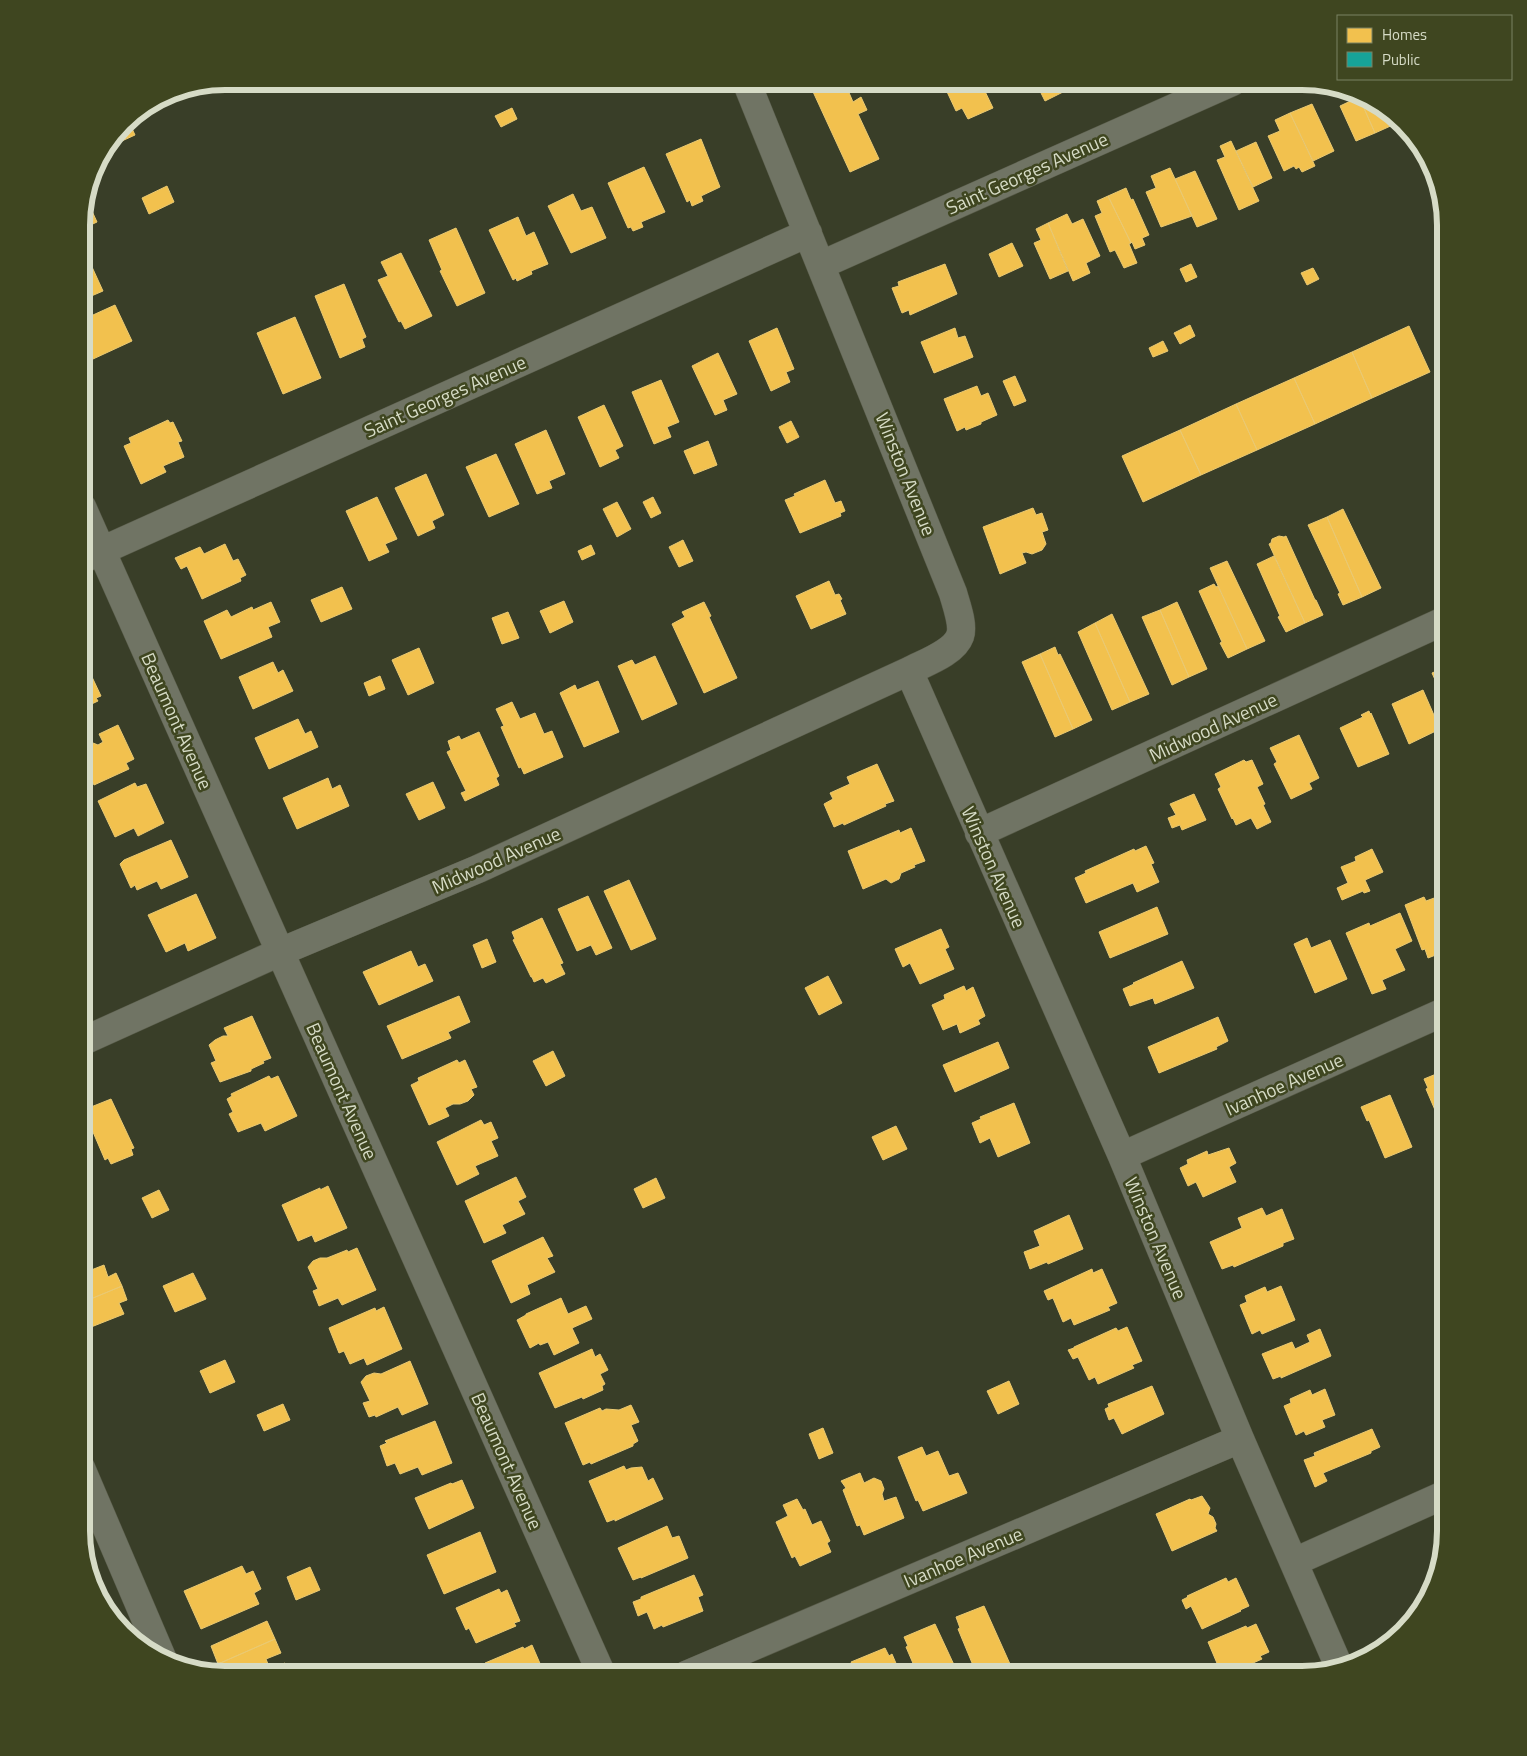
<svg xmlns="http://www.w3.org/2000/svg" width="1527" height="1756" font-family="'Titillium Web',sans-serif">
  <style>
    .homes { fill: #f2c14e; stroke: #eac972 }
    .public { fill: #17a398; stroke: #50b4a6 }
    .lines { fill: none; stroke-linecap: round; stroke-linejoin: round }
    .minor-casing { stroke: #575a48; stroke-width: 29 }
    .minor { stroke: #707464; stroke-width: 28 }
    .labels { text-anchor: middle; stroke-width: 5; stroke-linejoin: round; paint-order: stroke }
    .street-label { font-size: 19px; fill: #d6dbc6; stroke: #3f4620 }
    .rim { fill: none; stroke: #d6dbc6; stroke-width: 6 }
  </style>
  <rect width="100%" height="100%" fill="#393e28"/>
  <!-- homes -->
  <path class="homes" d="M813,81h31l9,21 8,-5 6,13 -9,4 21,45 -29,13 -41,-89z
    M942,81h38l13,27 -25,11 -6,-11 -6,3z
    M1035,81h50l-40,20z
    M1361,96l13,4 17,16 4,8 -20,9 -16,-36z
    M1359,97l16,36 -19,8 -16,-35z
    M1312,104l22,47 -21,10 -23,-48z
    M512,108l5,11 -16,8 -6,-11z
    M1290,113l25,53 -13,6 -3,-5 -3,2 -2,-3 -10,5 -16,-35 12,-5 -5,-11z
    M128,120l7,15 -22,10 -2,-4z
    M701,139l19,48 -19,9 2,5 -11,5 -2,-6 -3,2 -21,-48z
    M1231,141l28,60 -20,9 -22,-50 8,-3 -5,-11z
    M1256,142l16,36 -19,9 -17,-36z
    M644,167l21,45 -24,10 2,5 -10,4 -2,-4 -3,1 -20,-45z
    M1170,168l22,48 -31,11 -15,-35 10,-4 -5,-12z
    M1195,171l22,48 -20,8 -22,-48z
    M167,186l7,16 -25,12 -7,-16z
    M1126,188l5,12 2,-1 16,36 -7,3 3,7 -10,4 -3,-7 -1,1 -23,-47z
    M573,194l8,17 11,-4 14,31 -35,15 -23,-47z
    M1108,196l23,47 -2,1 8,19 -13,5 -9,-18 -5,2 -15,-36 7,-3 -5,-12z
    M86,198l11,24 -15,7v-14z
    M1067,214l5,10 11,-5 17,37 -14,7 4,10 -17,8 -25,-58z
    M518,217l8,19 8,-4 14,32 -17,7 1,3 -15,7 -1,-3 -3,2 -24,-50z
    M1048,223l20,48 -18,8 -16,-36 7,-3 -5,-11z
    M456,228l29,65 -28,13 -17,-35 2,-1 -13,-30z
    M1012,243l11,23 -24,11 -10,-23z
    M401,253l31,63 -27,13 -4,-8 -2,1 -21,-42 10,-4 -7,-14z
    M87,256l16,35 -21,9v-42z
    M945,264l12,30 -47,21 -1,-5 -7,3 -10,-25 7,-2 -1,-4z
    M1191,264l6,13 -11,5 -6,-13z
    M1313,268l6,11 -12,6 -6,-12z
    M344,284l22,53 -4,2 3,8 -25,11 -25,-62z
    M115,305l17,36 -39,18 -11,-24v-15z
    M295,317l26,61 -38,16 -26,-61z
    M1190,325l5,11 -15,8 -6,-11z
    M1409,326l21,46 -58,26 -20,-46z
    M777,328l17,41 -8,3 4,10 -19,9 -22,-50z
    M955,328l3,10 7,-2 8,21 -39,16 -13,-31z
    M1163,341l5,10 -15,6 -4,-9z
    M1352,352l20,46 -57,26 -21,-46z
    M718,353l19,41 -14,6 4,10 -12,5 -23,-49z
    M1015,376l11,25 -12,5 -11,-25z
    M1294,378l21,46 -58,26 -21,-46z
    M661,380l18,42 -12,5 4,10 -17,7 -22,-52z
    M977,386l4,10 7,-3 9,22 -16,7v2l-15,6 -1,-3 -8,4 -13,-32z
    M1236,404l21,46 -56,25 -21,-45z
    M604,405l19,41 -8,4 4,8 -19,9 -22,-50z
    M168,420l2,3 3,-1 9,19 -4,1 6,15 -21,9 3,6 -25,12 -17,-38 7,-3 -2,-5z
    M791,421l8,16 -12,6 -8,-16z
    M546,430l19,44 -16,7 3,7 -15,6 -22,-50z
    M1180,430l21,45 -58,27 -21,-46z
    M708,441l9,24 -23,9 -10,-23z
    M496,454l23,50 -30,13 -23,-50z
    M426,474l18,41 -12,6 3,7 -17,8 -23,-48z
    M825,480l10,23 6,-2 4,10 -5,2 1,3 -41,17 -15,-33 10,-4 -1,-2z
    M377,497l20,42 -12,5 4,8 -20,9 -23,-50z
    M653,497l8,16 -10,5 -8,-16z
    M617,502l14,27 -14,8 -14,-28z
    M1033,508l3,7 6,-2 6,17 -6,2 4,12 -4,6 -10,4 -6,-2 -4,1 4,10 -26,11 -17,-47z
    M1343,509l38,79 -19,9 -35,-80z
    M1327,517l35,80 -19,8 -5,-11 2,-1 -32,-68z
    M1279,536l5,1 2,-1 29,64h1l7,15 -18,8 -36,-79 2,-1 1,-4z
    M683,540l10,21 -14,6 -10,-20z
    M225,544l8,17 5,-2 8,16 -6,3 1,3 -39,18 -15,-33 -6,3 -6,-11 25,-11 4,7z
    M591,545l4,9 -13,6 -4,-9z
    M1274,556l31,67 -19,9 -8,-15 2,-1 -23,-52z
    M1227,561l38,80 -18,8 -37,-81z
    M829,581l6,14 4,-1 3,5 -2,1 6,14 -35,15 -15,-33z
    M1214,584l2,3 2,-1 29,63 -19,9 -8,-15 2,-1 -23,-51z
    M342,587l10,22 -31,13 -10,-22z
    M564,601l9,21 -23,11 -10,-22z
    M271,602l9,20 -12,5 4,10 -51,22 -17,-38 23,-11 4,7 21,-10 1,3z
    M704,602l7,14 -2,1 28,61 -33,15 -32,-69 13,-7 -3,-5z
    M1177,602l30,67 -18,8 -29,-67z
    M1160,610l29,67 -17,8 -30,-68z
    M508,612l11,26 -17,6 -10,-26z
    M1112,614l37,80 -19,8 -35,-79z
    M1095,623l35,79 -18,8 -34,-78z
    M81,640l7,16 -7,3z
    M1055,647l3,8 2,-1 32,66 -19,9 -33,-75z
    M419,648l15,35 -26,12 -16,-35z
    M1040,654l33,75 -18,8 -33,-75z
    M655,656l22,48 -35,16 -24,-54 14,-6 3,5z
    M273,662l5,11 5,-3 10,21 -40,18 -14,-32z
    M1446,667v37l-14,-31z
    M87,675l1,4 4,-2 9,19 -5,2 2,3 -17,8v-32z
    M380,676l5,13 -16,7 -5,-13z
    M598,681l21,51 -35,15 -24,-54 15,-8 2,5z
    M1423,690l17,39 -31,15 -17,-40z
    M512,702l8,17 15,-6 9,21 8,-3 11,26 -39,17 -3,-7 -2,1 -18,-41 3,-1 -8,-17z
    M1369,711l1,3 1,-1 18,41 -31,13 -18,-39 23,-11 -2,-2z
    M298,719l7,15 6,-3 7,16 -49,22 -14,-31z
    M118,725l16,34 -8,4 3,6 -35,16 -13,-28v-5l3,-5 9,-4 5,2 5,-3 -4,-8z
    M479,732l20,44 -3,2 3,7 -34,16 -4,-8 5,-2 -19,-39 4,-2 -3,-9 11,-5 2,4z
    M1299,735l20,43 -10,5 3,6 -21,10 -17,-35 3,-2 -7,-14z
    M1244,760l2,2 6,-2 11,24 -6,3 8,17 -2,1 8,17 -14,7 -6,-11 -15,7 -3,-7 -1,1 -14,-30 3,-2 -6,-13z
    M877,764l17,37 -9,3 1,2 -42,19 -1,-2 -9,4 -10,-23 9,-5 -3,-6 20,-9 -3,-7z
    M328,778l4,11 8,-4 9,21 -52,23 -14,-31z
    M433,782l12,26 -26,12 -13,-26z
    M135,783l2,4 9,-3 18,39 -26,13 -4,-8 -19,9 -17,-36z
    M1194,794l12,26 -24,10 -2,-5 -8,3 -4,-10 8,-3 -6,-11z
    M911,828l14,33 -11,4 1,2 -14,6 -2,6 -8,4 -5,-4 -23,10 -15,-38 51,-21 1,3z
    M171,840l17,37 -27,12 -4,-8 -20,9 -2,-5 -4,3 -11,-24 4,-4z
    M1146,846l8,17 -3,1 8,18 -22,10 -4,-9 -47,20 -11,-25 11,-5 -1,-2 49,-22 1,2z
    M1372,849l11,23 -18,8 5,11 -6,2 -1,-2 -21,9 -5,-12 11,-5 -7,-16 15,-6 -1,-4z
    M629,880l27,59 -25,11 -27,-59z
    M196,894l20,44 -28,13 -3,-8 -19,9 -18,-37z
    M588,896l24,52 -16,7 -5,-10 -14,6 -19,-42z
    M1424,897l2,4 11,-4 9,20v34l-18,7 -3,-9 -3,1 -17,-45z
    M1157,907l11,27 -58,24 -11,-26z
    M1400,913l12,28 -17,8 10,21 -23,10 4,9 -14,5 -26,-61 23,-10 1,3z
    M542,918l21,45 -3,1 5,10 -19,9 -3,-5 -9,4 -2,-5h-1l-18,-37 2,-1 -3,-7z
    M941,929l8,18 -4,2 9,20 -34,15 -10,-21 -7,4 -8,-18z
    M1307,938l4,10 19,-8 17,39 -32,14 -21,-49z
    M487,939l9,23 -14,6 -9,-23z
    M81,949l10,21 -10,5z
    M411,951l7,16 7,-3 8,17 -54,24 -16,-33z
    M1182,961l12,27 -39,16 -2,-6 -23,8 -7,-17 11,-5 -1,-1z
    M828,976l14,27 -23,12 -14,-27z
    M964,986l2,5 7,-4 12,29 -7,4 2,4 -20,9 -3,-9 -14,6 -11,-25 13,-6 -1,-4z
    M459,996l11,26 -22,10 3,6 -49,21 -15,-33z
    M252,1016l19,42 -8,3 1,2 -13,6v2l-31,11 -9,-19 5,-2 -7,-16 6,-5 8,-4h5l-4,-8z
    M1218,1017l10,24 -12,6 1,2 -58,24 -11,-26z
    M998,1042l11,26 -54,24 -12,-27z
    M553,1051l12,25 -19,10 -13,-25z
    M457,1060l2,3 6,-3 12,27 -6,2 3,6 -6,6 -8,3h-7l-8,4 4,8 -20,9 -18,-40 8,-4 -1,-3z
    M1446,1070v60l-2,1 -18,-42 2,-1 -4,-9z
    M269,1076l2,3 7,-3 19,40 -32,15 -4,-8 -23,9 -9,-18 4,-2 -6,-13 5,-3 -1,-2z
    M1390,1095l22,52 -27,11 -16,-38 -2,1 -6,-14z
    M111,1099l23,49 -3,1 2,6 -22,9 -3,-6 -3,2 -18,-42 2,-1 -3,-8z
    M1014,1103l16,40 -32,14 -8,-19 -10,5 -8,-20 9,-4 -1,-2z
    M481,1120l3,5 7,-3 7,16 -7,3 7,15 -23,10 4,8 -22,11 -20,-43z
    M896,1126l11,23 -24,11 -11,-23z
    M1229,1148l7,15 -7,4 7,15 -33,15 -7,-15 -8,4 -8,-18 8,-4 -1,-4 20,-9 1,4z
    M81,1155l6,12 -3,1 3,6 -6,2z
    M516,1177l10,20 -8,4 7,13 -23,11 4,8 -22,10 -19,-42z
    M656,1178l9,20 -22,10 -9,-19z
    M328,1186l19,42 -32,14 -3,-7 -14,6 -16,-36 38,-17v2z
    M159,1190l10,20 -17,8 -10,-20z
    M1262,1208l4,8 16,-7 12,30 -11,4v3l-49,21 -1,-2 -11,4 -12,-27 32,-14 -4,-10z
    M1069,1215l14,34 -35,15 -1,-2 -17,7 -6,-17 16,-6 -6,-15z
    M543,1237l10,19 -6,2 8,14 -28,13 3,9 -19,9 -19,-42z
    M357,1248l19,42 -34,15 -4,-7 -19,8 -6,-15 5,-2 -10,-22 5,-6 7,-3h7l20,-8 1,2z
    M104,1265l4,12 8,-4 6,13 -41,17v-29z
    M1092,1269l1,4 9,-4 15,34 -9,4 2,3 -36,15 -3,-7 -8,4 -10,-24 -5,2 -4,-9z
    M193,1273l13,26 -31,13 -12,-26z
    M122,1286l5,14 -8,3 5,11 -43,17v-28z
    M1281,1286l14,34 -33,14 -2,-4 -8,4 -12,-29 7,-3 -2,-6 20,-9 2,5z
    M561,1298l7,16 18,-8 6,13 -20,9 7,15 -25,12 -6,-13 -8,3 -1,-2 -9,5 -13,-28 9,-5v-1z
    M384,1307l18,42 -35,16 -3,-7 -14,6 -6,-13 -5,2 -10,-25 46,-20 1,3z
    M1127,1327l15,34 -10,4 2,3 -36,16 -3,-7 -6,3 -11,-23 -5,2 -5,-9 6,-2v-1l42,-19 2,3z
    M1320,1329l11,27 -50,22v-2l-8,3 -11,-25 30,-12 3,7 15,-7 -3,-7z
    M592,1349l3,8 5,-3 8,16 -8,4 5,10 -3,2 1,4 -20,9 -1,-2 -27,11 -16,-35z
    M225,1360l10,22 -25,11 -10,-22z
    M410,1361l18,43 -26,11 -4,-8 -22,10 -1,-2 -6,2 -6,-14 7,-2 -9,-19 5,-6 8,-3 7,1z
    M1009,1381l10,23 -21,10 -11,-23z
    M1152,1386l12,28 -42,20 -8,-16 -5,2 -4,-11 4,-2 -1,-3z
    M1325,1389l10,26 -13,5 3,7 -19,8 -2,-4 -8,4 -12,-29 7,-3 -1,-4 20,-9 2,5z
    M283,1404l7,16 -26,11 -7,-16z
    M631,1405l8,17 -8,3 7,16 -5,3v2l-42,18 -1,-2 -7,3 -18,-42 35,-15 2,3 4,-2 13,1z
    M435,1421l17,42 -30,12 -4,-8 -18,7 -5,-11 -8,3 -7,-20 7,-3 -2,-2z
    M823,1428l10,25 -14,6 -10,-25z
    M1372,1429l8,18 -9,4v2l-48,20 4,8 -12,6 -11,-27 11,-4 -1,-3z
    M922,1447l4,9 12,-5 11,25 9,-3 9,20 -44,18 -5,-11 -2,1 -18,-44z
    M624,1466l2,4 5,-2 11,-1 6,14 5,-3 10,21 -48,22v-2l-8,3 -18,-41z
    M860,1473l4,10 10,-5 7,3 3,8 -2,5 2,7 12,-4 8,21 -40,17 -4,-10 -3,1 -14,-36 3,-2 -5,-7z
    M462,1480l12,28 -45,21 -14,-31 36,-15 1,1z
    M1202,1496l8,12 -2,6 5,3 3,7 -1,4 2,3 -45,20 -16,-37 34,-15 1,1z
    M797,1499l6,11 2,-1 7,16 9,-4 9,20 -3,2 4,9 -31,14 -5,-10 -3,2 -16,-36 12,-6 -5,-11z
    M667,1526l5,12 7,-2 9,22 -47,20v-1l-8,3 -15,-32z
    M480,1532l16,40 -52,22 -17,-39z
    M242,1566l4,8 7,-3 8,18 -7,4 5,11 -58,25 -17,-38z
    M310,1567l10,23 -24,10 -9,-23z
    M694,1575l9,20 -5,2 5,14 -40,16 -1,-2 -8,4 -7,-17 -9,4 -5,-14 8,-3v-2z
    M1226,1578l2,4 8,-4 13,28 -9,4 1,1 -39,18 -11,-23 -5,3 -4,-9 6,-3 -1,-1z
    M499,1589l2,4 6,-3 13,31 -6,2 2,3 -40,17 -7,-15 -3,2 -10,-22z
    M984,1606l26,58 -26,11h-7l-19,-46 2,-1 -4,-11z
    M267,1621l8,18 -57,25 -7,-18z
    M935,1624l20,43 -18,8h-19l-12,-28 2,-1 -4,-9z
    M1256,1624l13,28 -9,4 2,3 -36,16h-4l-14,-33 38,-16 1,2z
    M275,1639l6,14 -15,6 2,5 -26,11 -19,-1 -5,-10z
    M532,1645l13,30h-61l-4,-8 5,-2v-2l38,-16 1,2z
    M885,1648l4,8 3,-2 9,21h-48l-2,-3 4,-2 -4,-8z
    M285,1663l5,12h-48l26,-11 2,5z
    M1276,1671l2,4h-18l7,-3 1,2z"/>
  <!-- public -->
  <path class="public" d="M557,81h13l-11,5z"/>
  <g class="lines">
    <defs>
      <path id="minor" d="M821,265l411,-183
        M82,507l520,1168
        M81,560l727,-327
        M909,671l213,485 118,283 100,230
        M979,833l467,-213
        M81,1042l199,-90 198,-83 431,-198c15,-8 45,-18 51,-35 4,-11 -4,-32 -7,-43l-207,-512
        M1122,1156l324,-145
        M81,1468l82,192
        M1294,1562l152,-68
        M686,1675l554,-236"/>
    </defs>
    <!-- minor casing -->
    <use href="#minor" class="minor-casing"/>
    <!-- minor -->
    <use href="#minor" class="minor"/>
  </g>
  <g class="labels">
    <!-- street labels -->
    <g class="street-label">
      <text transform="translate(1027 173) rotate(-24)" y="7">Saint Georges Avenue</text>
      <text transform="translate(445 396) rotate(-24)" y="7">Saint Georges Avenue</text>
      <text transform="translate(906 474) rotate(68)" y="7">Winston Avenue</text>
      <text transform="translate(177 721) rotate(66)" y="7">Beaumont Avenue</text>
      <text transform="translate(1213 727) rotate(-25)" y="7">Midwood Avenue</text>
      <text transform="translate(496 860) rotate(-24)" y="7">Midwood Avenue</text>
      <text transform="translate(994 867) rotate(66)" y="7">Winston Avenue</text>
      <text transform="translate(1284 1084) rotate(-24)" y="7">Ivanhoe Avenue</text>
      <text transform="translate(342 1091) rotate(66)" y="7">Beaumont Avenue</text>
      <text transform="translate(1156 1238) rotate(67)" y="7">Winston Avenue</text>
      <text transform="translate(507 1461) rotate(66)" y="7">Beaumont Avenue</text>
      <text transform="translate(963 1557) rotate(-23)" y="7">Ivanhoe Avenue</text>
    </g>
  </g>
  <!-- crop -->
  <path d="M0 0H1527V1756H0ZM225 90H1302A135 135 0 0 1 1437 225V1531A135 135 0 0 1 1302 1666H225A135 135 0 0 1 90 1531V225A135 135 0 0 1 225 90Z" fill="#3f4620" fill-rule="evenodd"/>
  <path class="rim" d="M225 90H1302A135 135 0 0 1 1437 225V1531A135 135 0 0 1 1302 1666H225A135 135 0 0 1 90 1531V225A135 135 0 0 1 225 90Z"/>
  <!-- legend -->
  <rect x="1337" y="15" width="175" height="65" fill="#3f4620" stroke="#7b8262"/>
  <rect x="1347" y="28" width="25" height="15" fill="#f2c14e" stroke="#7b8262"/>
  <text x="1382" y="40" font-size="15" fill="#d6dbc6">Homes</text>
  <rect x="1347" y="52" width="25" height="15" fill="#17a398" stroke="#7b8262"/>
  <text x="1382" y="65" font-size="15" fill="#d6dbc6">Public</text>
</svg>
